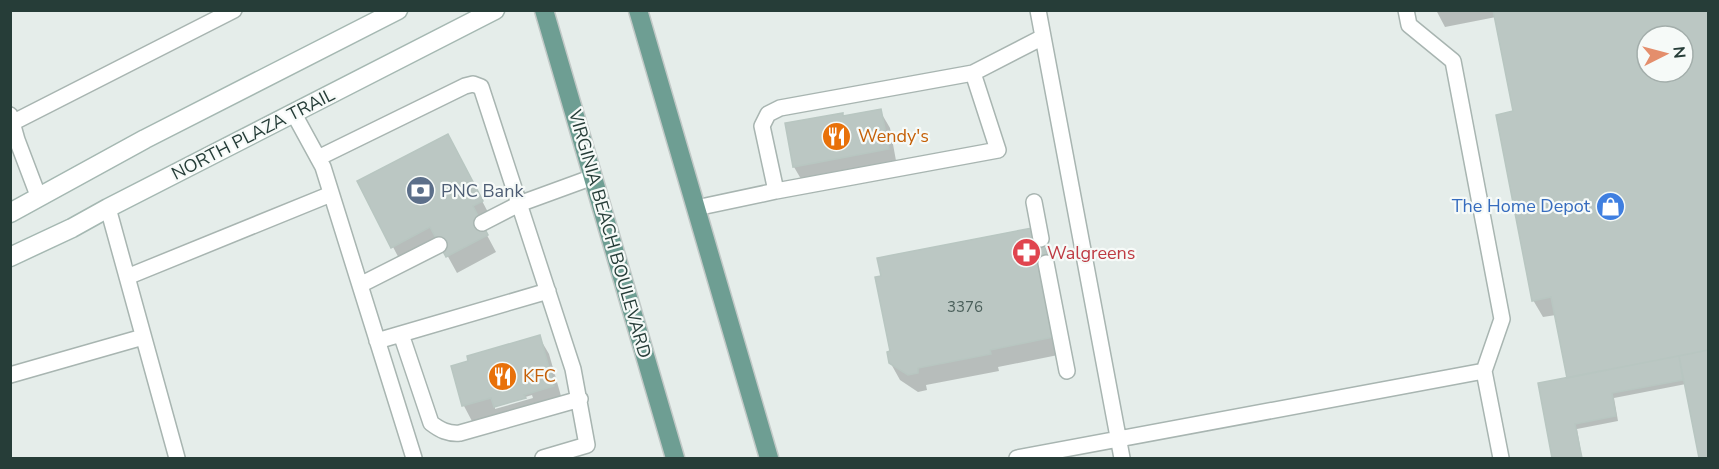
<svg xmlns="http://www.w3.org/2000/svg" width="1719" height="469" font-family="'Nunito Sans',sans-serif">
  <style>
    .shadow { fill: #0003; fill-rule: evenodd }
    .building { fill: #bbc7c3; stroke: #b8c6c1; stroke-width: 1.5; fill-rule: evenodd }
    .lines { fill: none; stroke-linecap: round; stroke-linejoin: round }
    .service-casing { stroke: #a8b5b1; stroke-width: 18 }
    .secondary-casing { stroke: #a5b8b2; stroke-width: 21 }
    .primary-casing { stroke: #c2c9c7; stroke-width: 21 }
    .service { stroke: #fff; stroke-width: 15 }
    .secondary { stroke: #fff; stroke-width: 18 }
    .primary { stroke: #6e9e93; stroke-width: 18 }
    .labels { text-anchor: middle; stroke-width: 4.5; stroke-linejoin: round; paint-order: stroke }
    .number-label { font-size: 15px; fill: #4b605b }
    .street-label { font-size: 18px; fill: #263d38; stroke: #f6faf8 }
    .food-label { font-size: 18px; fill: #c56008; stroke: #f6faf8; text-anchor: start }
    .service-label { font-size: 18px; fill: #4e5e75; stroke: #f6faf8; text-anchor: start }
    .shop-label { font-size: 18px; fill: #366cbe; stroke: #f6faf8; text-anchor: end }
    .health-label { font-size: 18px; fill: #be3a42; stroke: #f6faf8; text-anchor: start }
  </style>
  <rect width="100%" height="100%" fill="#e5edea"/>
  <!-- shadow -->
  <path class="shadow" d="M1436,10h272v448h-8l-14,-74 -72,14 4,23 -41,8 5,29h-28l-15,-73 30,-6 -13,-64 -13,2 -10,-17 -18,-187 -19,-96 -51,10zM1647,36h36v36h-36z
    M880,111l10,17 7,38 -93,18 -10,-17 50,-49z
    M457,153l34,65 -10,6 15,28 -39,21 -16,-29 -39,20 -9,-17z
    M1042,241l10,17 4,22 7,74 -65,13 1,4 -73,14 1,5 -9,2 -18,-12 -10,-18z
    M539,337l10,17 14,49 -90,20 -9,-17 -11,-39zM532,395l1,3 -38,11v-3z"/>
  <!-- building -->
  <path class="building" d="M1493,10h215v340l-141,28 -16,-81 -19,4 -36,-186 17,-4zM1647,36h36v36h-36z
    M881,109l8,40 -96,18 -8,-44 58,-10v3z
    M448,134l35,67 -10,5 15,29 -42,22 -16,-30 -39,21 -34,-67z
    M1032,228l11,11 4,24 7,74 -64,13 1,4 -73,14v5l-10,2 -19,-12 -2,-11 3,-1 -15,-74 6,-1 -4,-18z
    M540,335l14,51 -30,9 2,3 -32,9 -3,-9 -29,8 -11,-40 17,-5 -1,-5z
    M1708,350v108h-9l-20,-102z
    M1679,356l4,24 -71,13 4,23 -41,8 7,34h-30l-14,-75z"/>
  <g class="lines">
    <defs>
      <path id="service" d="M1038,10l84,448
        M1406,10l3,15 44,36 49,258 -18,52 17,87
        M973,73l25,77 -222,41 -14,-65 6,-12 12,-6 193,-35 70,-36
        M294,114l29,53 91,291
        M10,115l7,25 22,58
        M10,124l224,-114
        M318,158l147,-72 8,-2 8,3 92,282 14,76 -44,13
        M1034,202l7,37
        M108,208l69,250
        M696,208l80,-17
        M482,223l37,-19 74,-27
        M1046,263l21,108
        M127,277l204,-83
        M360,285l79,-40
        M401,334l30,89c9,7 17,11 29,10l120,-34
        M377,341l171,-50
        M10,375l133,-38
        M1017,458l467,-87"/>
      <path id="secondary" d="M10,213l135,-74 253,-129
        M10,257l62,-29 36,-20 387,-198"/>
      <path id="primary" d="M544,10l131,448
        M638,10l131,448"/>
    </defs>
    <!-- service casing -->
    <use href="#service" class="service-casing"/>
    <!-- secondary casing -->
    <use href="#secondary" class="secondary-casing"/>
    <!-- primary casing -->
    <use href="#primary" class="primary-casing"/>
    <!-- service -->
    <use href="#service" class="service"/>
    <!-- secondary -->
    <use href="#secondary" class="secondary"/>
    <!-- primary -->
    <use href="#primary" class="primary"/>
  </g>
  <!-- icons -->
  <defs>
    <symbol id="restaurant-disc" viewBox="-11 -11 22 22"><circle r="9.5" fill="#e8710a" stroke="#f6faf8"/><path d="M-5-6h1v4h1v-4h1v4h1v-4h1v5L-1.5 .5V6h-2V.5L-5-1ZM5-6V6H3V1.5H1.5Q1.5-4 5-6Z" fill="#fff"/></symbol>
    <symbol id="bank-disc" viewBox="-11 -11 22 22"><circle r="9.5" fill="#5c6f8a" stroke="#f6faf8"/><path d="M-6-4H6V4H-6ZM0-2.3a2.3 2.3 0 1 0 0 4.6a2.3 2.3 0 1 0 0-4.6Z" fill="#fff"/></symbol>
    <symbol id="shop-disc" viewBox="-11 -11 22 22"><circle r="9.5" fill="#3f7fe0" stroke="#f6faf8"/><path d="M-5-2.5h2.3a2.7 3.5 0 0 1 5.4 0H5L5.5 6h-11ZM-1.5-2.5h3a1.5 2.3 0 0 0-3 0Z" fill="#fff"/></symbol>
    <symbol id="pharmacy-disc" viewBox="-11 -11 22 22"><circle r="9.5" fill="#e0444e" stroke="#f6faf8"/><path d="M-2-6h4v4h4v4h-4v4h-4v-4h-4v-4h4Z" fill="#fff"/></symbol>
  </defs>
  <g fill-rule="evenodd">
    <use href="#restaurant-disc" x="820" y="120" width="33" height="33"/>
    <use href="#bank-disc" x="404" y="174" width="33" height="33"/>
    <use href="#shop-disc" x="1594" y="190" width="33" height="33"/>
    <use href="#pharmacy-disc" x="1010" y="236" width="33" height="33"/>
    <use href="#restaurant-disc" x="486" y="360" width="33" height="33"/>
  </g>
  <g class="labels">
    <!-- number labels -->
    <g class="number-label">
      <text x="965" y="312">3376</text>
    </g>
    <!-- street labels -->
    <g class="street-label">
      <text transform="translate(253 134) rotate(-27)" y="6">NORTH PLAZA TRAIL</text>
      <text transform="translate(610 234) rotate(74)" y="6">VIRGINIA BEACH BOULEVARD</text>
    </g>
    <!-- food labels -->
    <g class="food-label">
      <text x="858" y="142">Wendy's</text>
      <text x="523" y="382">KFC</text>
    </g>
    <!-- service labels -->
    <g class="service-label">
      <text x="441" y="197">PNC Bank</text>
    </g>
    <!-- shop labels -->
    <g class="shop-label">
      <text x="1590" y="212">The Home Depot</text>
    </g>
    <!-- health labels -->
    <g class="health-label">
      <text x="1047" y="259">Walgreens</text>
    </g>
  </g>
  <!-- border -->
  <rect width="1719" height="469" fill="none" stroke="#263d38" stroke-width="24"/>
  <!-- north arrow -->
  <g transform="translate(1665 54) rotate(84)"><circle r="28" fill="#f6faf8" stroke="#a3aeab" stroke-width="1.5"/>
  <path d="M0-4.5L10 22L0 15L-10 22Z" fill="#e48e6c"/>
  <text y="-9" font-size="16" font-weight="bold" text-anchor="middle" fill="#263d38">N</text>
  </g>
</svg>
